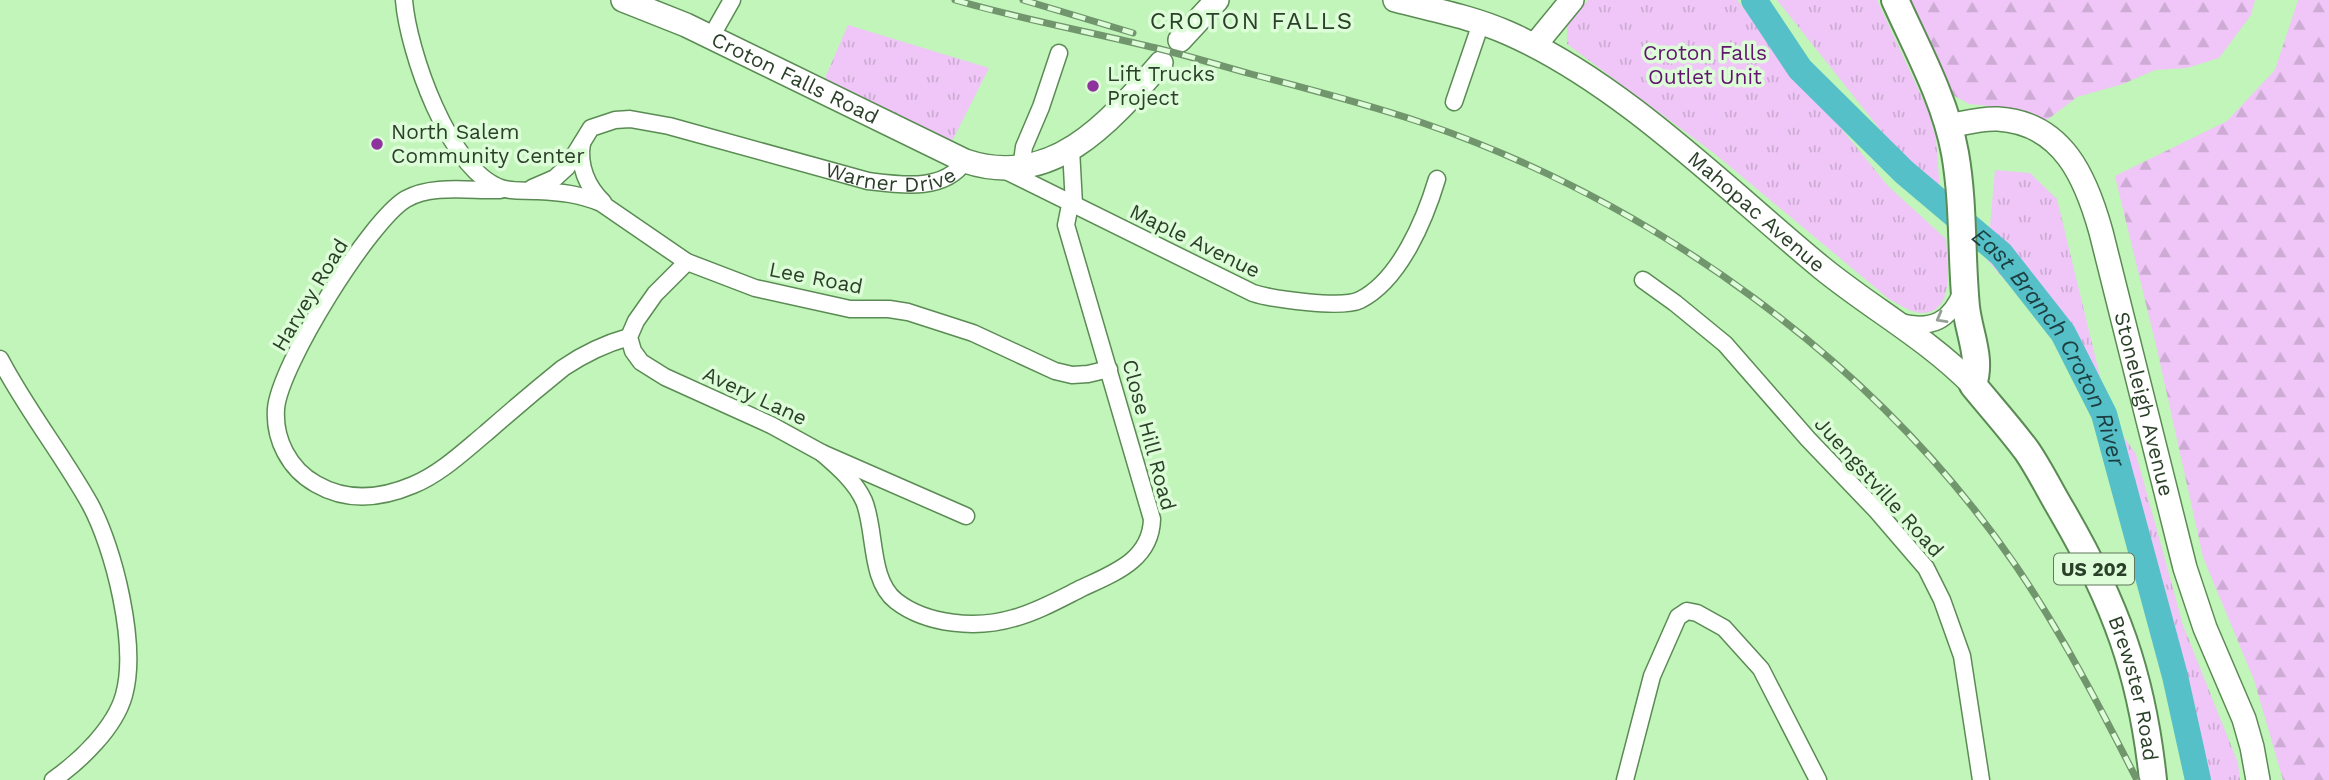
<svg xmlns="http://www.w3.org/2000/svg" width="2329" height="780" font-family="'Work Sans',sans-serif">
  <style>
    .forest { fill: url(#forest-firs) }
    .park { fill: url(#park-tufts) }
    .lines { fill: none; stroke-linecap: round; stroke-linejoin: round }
    .river { stroke: #55c0c7; stroke-width: 26 }
    .street-casing { stroke: #5b8b54; stroke-width: 19 }
    .secondary-casing { stroke: #5b8b54; stroke-width: 26 }
    .primary-casing { stroke: #5b8b54; stroke-width: 30 }
    .street { stroke: #fff; stroke-width: 16 }
    .secondary { stroke: #fff; stroke-width: 23 }
    .primary { stroke: #fff; stroke-width: 26 }
    .rail-casing { stroke: #71956c; stroke-width: 7 }
    .rail { stroke: #ddfcd8; stroke-width: 4.5; stroke-dasharray: 13; stroke-linecap: butt }
    .oneway { stroke: #95a094 }
    .poi-dot { fill: #8e339e; stroke: #ddfcd8; stroke-width: 2.5 }
    .labels { text-anchor: middle; stroke-width: 7; stroke-linejoin: round; paint-order: stroke }
    .shield { fill: #ddfcd8; stroke: #60785d; stroke-width: 2 }
    .shield-label { font-size: 19px; font-weight: bold; fill: #2b4028 }
    .park-label { font-size: 21px; fill: #61136e; stroke: #ddfcd8 }
    .poi-label { font-size: 21px; fill: #2b4028; stroke: #ddfcd8; text-anchor: start }
    .street-label { font-size: 21px; fill: #2b4028; stroke: #ddfcd8 }
    .water-label { font-size: 23px; font-style: italic; fill: #1d3e40; stroke: #ddfcd8 }
    .quarter-label { font-size: 24px; letter-spacing: 2px; fill: #2b4028; stroke: #ddfcd8 }
  </style>
  <defs>
    <pattern id="forest-firs" width="22" height="20" patternUnits="userSpaceOnUse" patternTransform="scale(1.75)"><rect width="22" height="20" fill="#efc6f7"/><path d="M5 1l3.5 6h-7zM16 11l3.5 6h-7z" fill="#cdabd4"/></pattern>
    <pattern id="park-tufts" width="24" height="20" patternUnits="userSpaceOnUse" patternTransform="scale(1.75)"><rect width="24" height="20" fill="#efc6f7"/><path d="M3 7l-1-3M5 7V3M7 7l1-3M15 17l-1-3M17 17v-4M19 17l1-3" fill="none" stroke="#cdabd4"/></pattern>
  </defs>
  <rect width="100%" height="100%" fill="#c1f5b9"/>
  <!-- forest -->
  <path class="forest" d="M1910,0h345l-4,15 -32,43 -32,10 -32,2 -32,14 -46,13 -30,23 -48,-13 -30,-3 -18,-10z
    M2298,0h31v780h-46l-29,-100 -51,-123 -44,-199 -44,-182 112,-55 48,-51z"/>
  <!-- park -->
  <path class="park" d="M1588,0h149l151,186 58,53c1,22 11,76 -26,74 -10,-1 -23,-10 -31,-14l-174,-145 -148,-110v-19z
    M1777,0h100l50,108 9,30 5,68z
    M848,25l141,43 -40,79 -127,-62z
    M1995,170l35,3 27,26 48,198 11,29 20,28 47,171 55,138 2,17h-32l-25,-115 -44,-118 -25,-102 -26,-71 -101,-114z"/>
  <g class="lines">
    <!-- river -->
    <path class="river" id="s1" d="M1754,0l46,69 104,103 97,82 62,79 41,81 71,262 23,104"/>
    <defs>
      <g id="street">
        <path d="M404,0c4,51 45,170 97,188 12,4 25,2 37,3 22,1 42,3 63,12l86,59 68,26 95,21h39l19,3 65,21 82,38 17,4 16,-1 21,-5"/>
        <path d="M711,37l21,-37"/>
        <path d="M1454,102l27,-79"/>
        <path d="M582,143c-4,22 5,44 21,59"/>
        <path d="M1021,168l3,-21 17,-40 18,-54"/>
        <path d="M1002,169l251,124c19,6 89,16 107,7 40,-20 65,-81 77,-121"/>
        <path id="s2" d="M532,188l23,-10 12,-11 24,-39 24,-8 15,-1 39,7 199,55c33,4 76,11 97,-20"/>
        <path d="M500,190c-29,1 -68,-6 -94,9 -36,21 -127,167 -130,210 -2,30 13,60 40,75 31,18 64,15 97,1 27,-11 50,-33 73,-52 25,-22 51,-44 77,-65 22,-15 41,-24 66,-31"/>
        <path d="M687,262l-32,32 -19,27 -7,16 4,14 8,11 24,15 106,48 51,28 144,63"/>
        <path d="M1643,280l32,23 50,41 83,95 69,72 49,57 16,32 20,56 19,124"/>
        <path d="M1900,322c32,8 50,-1 62,-31"/>
        <path d="M0,359c26,50 62,95 90,145 24,44 48,141 34,191 -9,33 -44,66 -71,85"/>
        <path d="M822,453c15,13 33,28 42,48 12,29 5,79 32,100 31,24 81,28 118,17 23,-6 46,-19 68,-30 32,-15 69,-28 70,-69l-86,-294 3,-15 5,-5 -3,-56"/>
        <path d="M1625,780l27,-104 26,-59 9,-6 10,2 27,15 37,41 57,111"/>
      </g>
      <g id="secondary">
        <path id="s3" d="M623,0l63,25 279,136c87,29 144,-38 196,-98"/>
        <path id="s4" d="M1395,0c38,10 77,17 113,33 114,50 218,156 314,235 49,40 106,71 151,117"/>
        <path d="M1180,40l37,-40"/>
        <path d="M1535,45l37,-45"/>
        <path id="s5" d="M1949,126c16,-3 32,-8 49,-7 65,4 88,59 103,113l84,336 20,60 39,91 8,28 6,33"/>
      </g>
      <g id="primary">
        <path id="s6" d="M1895,0c22,49 50,99 60,153 9,51 6,103 11,154 3,27 16,51 7,78 18,22 37,43 54,66 13,19 23,40 35,60 53,91 80,163 91,269"/>
      </g>
    </defs>
    <!-- street casing -->
    <use href="#street" class="street-casing"/>
    <!-- secondary casing -->
    <use href="#secondary" class="secondary-casing"/>
    <!-- primary casing -->
    <use href="#primary" class="primary-casing"/>
    <!-- street -->
    <use href="#street" class="street"/>
    <!-- secondary -->
    <use href="#secondary" class="secondary"/>
    <!-- primary -->
    <use href="#primary" class="primary"/>
    <defs>
      <path id="rail" d="M955,0c62,18 125,30 188,45 36,8 72,19 108,29 58,15 115,30 172,49 232,80 454,240 593,443 46,68 84,141 121,214
        M1023,0l110,33"/>
    </defs>
    <!-- rail casing -->
    <use href="#rail" class="rail-casing"/>
    <!-- rail -->
    <use href="#rail" class="rail"/>
  </g>
  <!-- one-way arrows -->
  <defs><path id="oneway-chevron" d="M-2-3.5L2.5 0L-2 3.5" fill="none" stroke-width="1.6" stroke-linecap="round" stroke-linejoin="round" transform="scale(1.75)"/></defs>
  <use class="oneway" href="#oneway-chevron" transform="translate(1941 318) rotate(151)"/>
  <!-- markers -->
  <g class="poi-dot">
    <circle cx="1093" cy="86" r="7"/>
    <circle cx="377" cy="144" r="7"/>
  </g>
  <g class="labels">
    <!-- shield labels -->
    <rect class="shield" x="2054" y="553.5" width="80" height="31" rx="5"/>
    <g class="shield-label">
      <text x="2094" y="576">US 202</text>
    </g>
    <!-- park labels -->
    <g class="park-label">
      <text x="1705" y="60">Croton Falls<tspan x="1705" dy="24">Outlet Unit</tspan></text>
    </g>
    <!-- poi labels -->
    <g class="poi-label">
      <text x="1107" y="81">Lift Trucks<tspan x="1107" dy="24">Project</tspan></text>
      <text x="391" y="139">North Salem<tspan x="391" dy="24">Community Center</tspan></text>
    </g>
    <!-- street labels -->
    <g class="street-label">
      <text dy="7" stroke="none"><textPath href="#s3" startOffset="189">Croton Falls Road</textPath></text>
      <text dy="7" stroke="none"><textPath href="#s2" startOffset="396">Warner Drive</textPath></text>
      <text dy="7" stroke="none"><textPath href="#s4" startOffset="425">Mahopac Avenue</textPath></text>
      <text transform="translate(1195 241) rotate(26)" y="7">Maple Avenue</text>
      <text transform="translate(816 278) rotate(11)" y="7">Lee Road</text>
      <text transform="translate(310 295) rotate(-59)" y="7">Harvey Road</text>
      <text transform="translate(755 396) rotate(25)" y="7">Avery Lane</text>
      <text dy="7" stroke="none"><textPath href="#s5" startOffset="392">Stoneleigh Avenue</textPath></text>
      <text transform="translate(1149 435) rotate(75)" y="7">Close Hill Road</text>
      <text transform="translate(1879 487) rotate(48)" y="7">Juengstville Road</text>
      <text dy="7" stroke="none"><textPath href="#s6" startOffset="746">Brewster Road</textPath></text>
    </g>
    <!-- water labels -->
    <g class="water-label">
      <text dy="8" stroke="none"><textPath href="#s1" startOffset="462">East Branch Croton River</textPath></text>
    </g>
    <!-- quarter labels -->
    <g class="quarter-label">
      <text x="1252" y="29">CROTON FALLS</text>
    </g>
  </g>
</svg>
